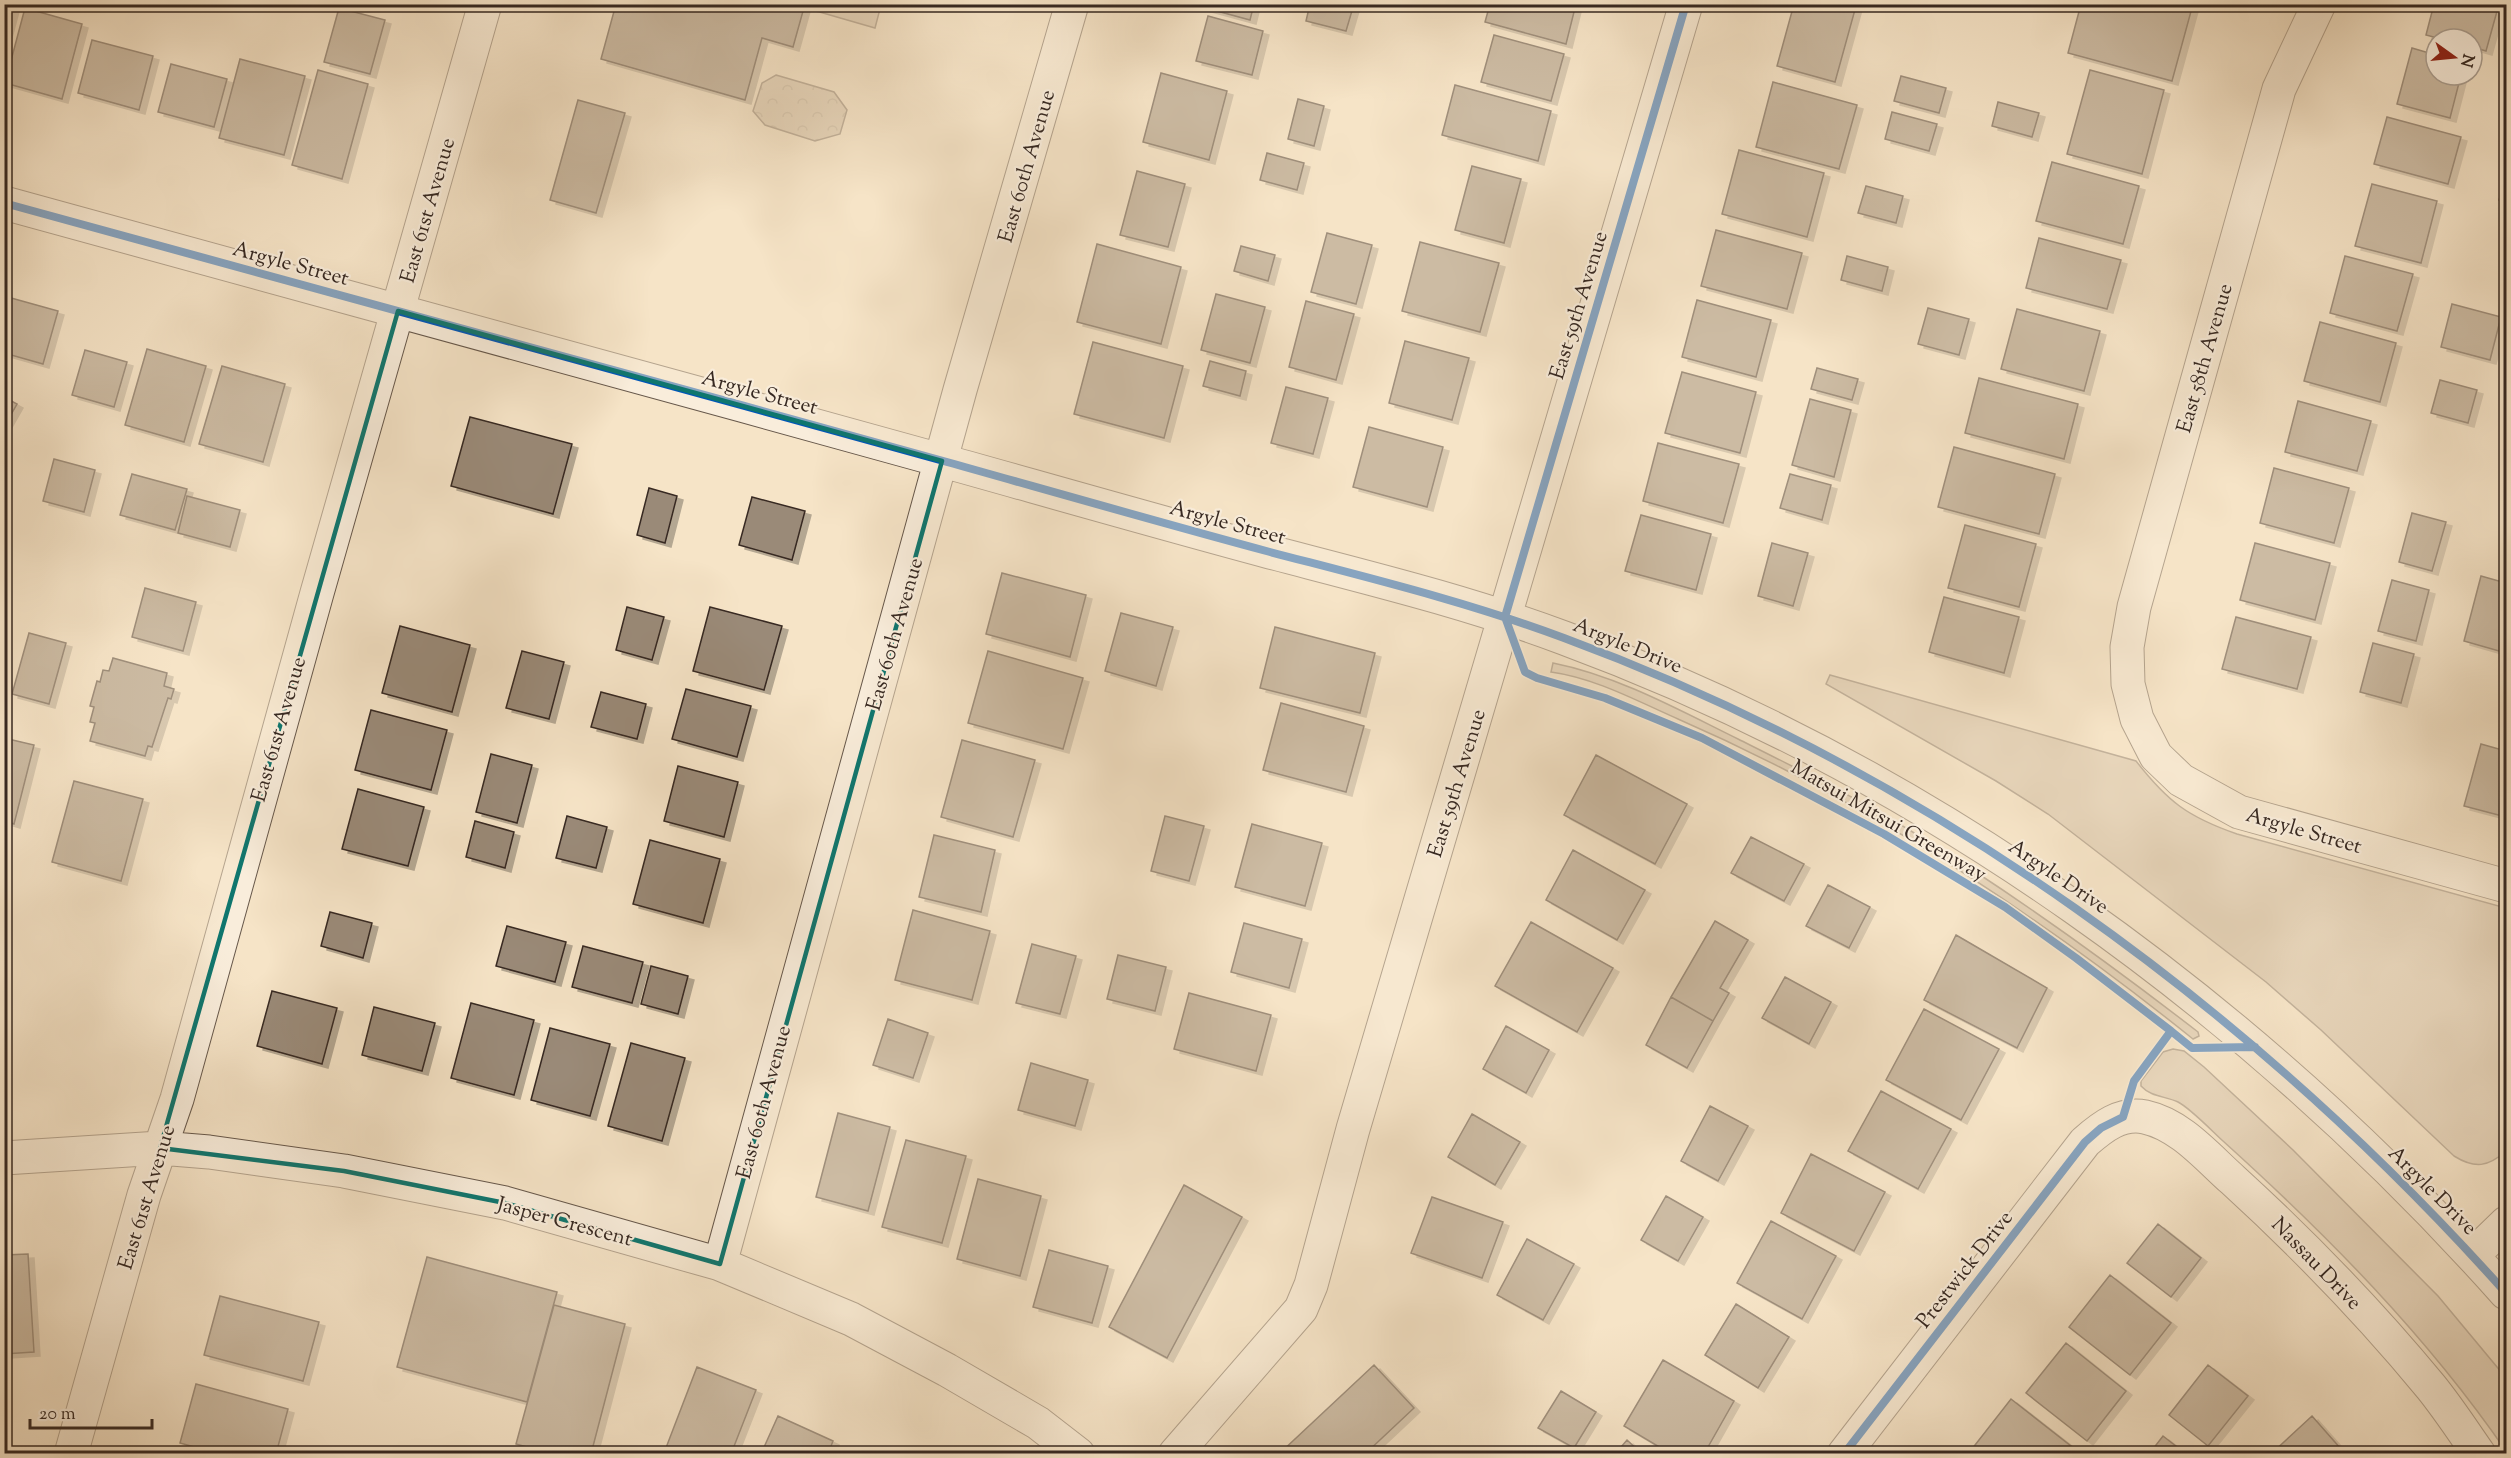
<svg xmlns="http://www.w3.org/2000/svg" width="2511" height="1458" font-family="'Sorts Mill Goudy',serif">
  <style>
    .grass { fill: #d6c4ab; stroke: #867666; stroke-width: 1.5 }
    .park { fill: url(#park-crowns); stroke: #867666; stroke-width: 1.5 }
    .building { fill: #9a8a78; stroke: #372922; stroke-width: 1.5; filter: url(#shadow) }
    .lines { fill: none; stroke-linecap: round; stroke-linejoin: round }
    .minor-casing { stroke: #67584b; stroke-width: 35 }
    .minor { stroke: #f9eddb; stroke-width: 33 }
    .cycleway-casing { stroke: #f9eddb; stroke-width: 11 }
    .cycleway { stroke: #0057b8; stroke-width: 8 }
    .marked { fill: none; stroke: #0f766e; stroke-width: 4.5; stroke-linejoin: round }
    .labels { text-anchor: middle; stroke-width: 4.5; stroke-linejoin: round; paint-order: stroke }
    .street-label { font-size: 21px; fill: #372922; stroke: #f9eddb }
  </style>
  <defs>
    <pattern id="park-crowns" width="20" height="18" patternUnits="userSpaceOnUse" patternTransform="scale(1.5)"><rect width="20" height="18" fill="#d6c4ab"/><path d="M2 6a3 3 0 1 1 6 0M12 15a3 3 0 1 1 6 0" fill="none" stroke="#b8a893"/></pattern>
    <filter id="shadow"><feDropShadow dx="6" dy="4" stdDeviation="0" flood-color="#0004"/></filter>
  </defs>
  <rect width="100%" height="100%" fill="#f6e4c7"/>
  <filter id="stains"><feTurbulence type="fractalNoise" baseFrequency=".00333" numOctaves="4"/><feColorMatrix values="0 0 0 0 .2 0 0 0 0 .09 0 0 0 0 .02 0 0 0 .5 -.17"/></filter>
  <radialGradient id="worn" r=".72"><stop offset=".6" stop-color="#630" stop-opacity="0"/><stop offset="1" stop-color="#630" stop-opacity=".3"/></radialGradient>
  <!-- grass -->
  <path class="grass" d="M818,5v-1l63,1 -6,23 -59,-17z
    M1553,663c65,13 126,47 185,76 58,29 117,58 173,92 100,61 194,129 287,201l1,4 -6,3c-158,-127 -329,-239 -515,-320 -41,-18 -83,-41 -127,-47z
    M1830,675l306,86c32,41 52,56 101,73l269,74v243c-18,16 -31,18 -52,5l-133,-126 -55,-48 -218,-168 -52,-33 -170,-97z
    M2173,1049l11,2 20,16 89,83 145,146 64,77 4,6v72c-80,-116 -179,-216 -283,-310 -11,-10 -33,-33 -45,-39 -13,-6 -27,-5 -37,-16v-5l22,-29z"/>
  <!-- park -->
  <path class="park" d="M776,75l58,17 13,18 -7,24 -25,7 -50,-16 -12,-14 9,-28z"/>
  <!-- building -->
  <path class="building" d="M4,4h10l-10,37z
    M616,4h189l-12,43 -31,-9 -17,62 -144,-41z
    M1191,4h63l-4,16z
    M1310,4h44l-8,27 -40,-10z
    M1490,4h86l-10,40 -81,-22z
    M1794,4l62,2 -21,76 -58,-16z
    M2081,4h112l-21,77 -104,-28z
    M2434,4h65l-13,47 -14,-4v-8h-31l-15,-4z
    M25,8l57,16 -20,75 -57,-16z
    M339,8l46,12 -15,54 -46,-12z
    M1208,16l55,15 -11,44 -56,-14z
    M1494,35l70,19 -13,47 -70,-19z
    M92,40l61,16 -14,54 -61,-17z
    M2412,48l24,7v20h25l-11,43 -53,-14z
    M240,59l65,17 -21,79 -65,-17z
    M171,64l56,15 -13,48 -56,-15z
    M318,70l50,14 -26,95 -50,-14z
    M2090,70l74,20 -22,84 -75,-20z
    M1161,73l66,18 -18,69 -66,-18z
    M1901,76l45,12 -7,25 -45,-12z
    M1773,82l84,23 -18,64 -83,-22z
    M1455,85l96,26 -13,50 -96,-26z
    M1298,99l26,7 -10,40 -26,-7z
    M578,100l47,13 -29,100 -46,-13z
    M1998,102l41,11 -7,24 -40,-11z
    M1892,112l45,12 -8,27 -44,-12z
    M2387,117l74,20 -13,47 -74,-20z
    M1739,150l85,23 -17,64 -85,-23z
    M1267,153l37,10 -7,27 -37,-10z
    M2052,162l87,24 -16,58 -87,-23z
    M1472,166l49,13 -17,64 -49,-13z
    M1137,171l48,13 -17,63 -48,-12z
    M2506,177v25l-7,-2z
    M2372,184l65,17 -16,62 -66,-17z
    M1866,186l37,10 -7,27 -38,-10z
    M1716,230l86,23 -15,56 -86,-23z
    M1327,233l45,12 -16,59 -45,-12z
    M2039,238l82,22 -14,49 -81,-21z
    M1420,242l79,21 -19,69 -78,-21z
    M1097,244l84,23 -20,77 -84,-22z
    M1241,246l34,9 -7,26 -34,-10z
    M1847,256l41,11 -6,24 -41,-11z
    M2345,256l68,18 -16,57 -67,-18z
    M1216,294l49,13 -15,56 -49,-13z
    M4,296l54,15 -15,53 -39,-11z
    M1697,300l74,20 -15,57 -74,-20z
    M1306,301l48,13 -18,66 -47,-13z
    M2452,304l49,13 -11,43 -49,-13z
    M1928,308l41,11 -10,36 -41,-11z
    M2017,309l83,22 -16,60 -83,-22z
    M2320,322l76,21 -16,59 -76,-21z
    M1405,341l64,17 -17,62 -63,-17z
    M1093,342l90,24 -19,72 -90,-24z
    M147,349l59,17 -22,76 -59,-17z
    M85,350l42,12 -13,45 -42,-12z
    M1210,361l36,10 -6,25 -37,-10z
    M222,366l63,18 -22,78 -64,-18z
    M1817,368l41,11 -6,21 -41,-11z
    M1682,372l74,20 -16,61 -75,-20z
    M1979,378l99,26 -14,55 -99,-26z
    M2440,380l37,10 -9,33 -37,-10z
    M1286,387l42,11 -15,56 -42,-11z
    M4,397l13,7 -13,23z
    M1810,399l41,11 -17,67 -42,-12z
    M2298,401l73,20 -14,50 -72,-19z
    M470,417l102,27 -19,70 -102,-28z
    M1369,427l74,20 -16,60 -74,-20z
    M1658,443l81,21 -16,59 -80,-22z
    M1954,447l101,27 -16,60 -101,-27z
    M54,459l41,11 -11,42 -41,-11z
    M2274,468l75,20 -15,55 -74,-20z
    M132,474l55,15 -12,41 -55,-15z
    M1790,474l41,11 -9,35 -42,-12z
    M649,488l28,8 -12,47 -28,-8z
    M187,496l53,14 -10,37 -52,-14z
    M752,497l53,14 -13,49 -53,-15z
    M2412,513l34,9 -14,49 -33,-9z
    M1641,515l70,19 -15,56 -71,-19z
    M1965,525l71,19 -17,63 -71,-19z
    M1772,543l36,10 -15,53 -35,-10z
    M2255,543l75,20 -15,57 -75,-20z
    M1002,573l84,22 -16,62 -84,-23z
    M2481,576l25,7v70l-42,-12z
    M2392,580l37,10 -13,51 -38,-10z
    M145,588l51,14 -13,49 -51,-14z
    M1944,597l75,20 -15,56 -75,-21z
    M627,607l37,10 -12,43 -36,-10z
    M710,607l72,19 -18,64 -71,-19z
    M1121,613l52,14 -17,59 -51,-15z
    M2236,617l75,20 -14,52 -75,-20z
    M400,626l70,19 -18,67 -70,-19z
    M1275,627l100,26 -15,60 -100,-25z
    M29,633l37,10 -17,61 -37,-10z
    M2373,643l41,11 -13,49 -41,-11z
    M522,651l42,11 -15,57 -43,-11z
    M988,651l95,27 -20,71 -95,-26z
    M113,658l54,15 -3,13 10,3 -3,10 -3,-1 -16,49 -4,-1 -3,10 -55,-15 5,-18 -5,-1 4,-15 -4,-1 7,-25 3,1 3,-12 6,1z
    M686,689l65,17 -14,51 -65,-18z
    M601,692l45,12 -9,35 -46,-12z
    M1281,703l83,23 -18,66 -83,-22z
    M371,710l76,20 -16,60 -76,-20z
    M4,738l30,7 -20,79 -10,-3z
    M962,740l73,20 -22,77 -72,-20z
    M2481,744l25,7v66l-42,-11z
    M491,754l41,11 -15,58 -41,-11z
    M1596,755l91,49 -32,60 -91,-49z
    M678,766l60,16 -14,55 -60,-16z
    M74,781l69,18 -22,82 -69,-19z
    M358,789l66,18 -16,59 -66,-17z
    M567,816l40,11 -11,41 -40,-10z
    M1165,816l39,10 -15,55 -38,-10z
    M475,821l39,11 -9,36 -39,-11z
    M1252,824l70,19 -17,63 -70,-19z
    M934,835l61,15 -14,62 -62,-15z
    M1751,837l53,27 -20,37 -53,-28z
    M650,840l70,19 -17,64 -70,-19z
    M1573,850l72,40 -28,50 -71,-40z
    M1828,885l42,22 -21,41 -43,-22z
    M913,910l77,21 -18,69 -77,-20z
    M330,912l42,11 -9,35 -42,-12z
    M1715,921l33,19 -28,48 9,5 -16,28 -42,-24z
    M1531,922l82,46 -36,64 -82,-46z
    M1244,923l58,16 -13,49 -58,-16z
    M507,926l59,16 -11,40 -59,-16z
    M1956,935l91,53 -30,60 -93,-48z
    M1032,944l44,12 -16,58 -44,-11z
    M583,946l60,16 -11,41 -60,-16z
    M1118,955l48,12 -11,44 -48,-12z
    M651,966l37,10 -10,38 -37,-10z
    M1785,977l46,25 -22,42 -47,-26z
    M272,991l65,17 -15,56 -65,-18z
    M1189,993l82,22 -15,56 -82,-22z
    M1671,997l42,24 -26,47 -41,-23z
    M471,1003l63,17 -20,75 -63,-17z
    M374,1007l61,16 -13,48 -60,-16z
    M1924,1009l75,40 -38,71 -75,-40z
    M888,1019l40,14 -15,45 -40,-13z
    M1506,1026l43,24 -23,43 -43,-24z
    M550,1028l60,16 -20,72 -59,-16z
    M631,1043l54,15 -23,83 -54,-15z
    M1031,1063l57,17 -13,46 -57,-16z
    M1881,1091l70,38 -33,60 -70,-38z
    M1710,1106l38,20 -30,55 -37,-20z
    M838,1113l52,14 -22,84 -52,-14z
    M1472,1114l48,28 -25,43 -47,-28z
    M906,1140l60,16 -24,87 -60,-16z
    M1811,1154l74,38 -31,59 -73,-38z
    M978,1179l63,17 -21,80 -63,-17z
    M1184,1185l58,32 -75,141 -58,-31z
    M1666,1196l37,21 -25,44 -37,-21z
    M1432,1197l71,25 -21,56 -71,-25z
    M1771,1221l65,35 -34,63 -65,-36z
    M2158,1224l43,34 -30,39 -44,-34z
    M1527,1239l47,25 -31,56 -46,-25z
    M1049,1250l59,16 -16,57 -59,-16z
    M28,1254l6,98 -30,2v-99z
    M427,1257l130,35 -30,110 -130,-35z
    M2110,1275l61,48 -41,52 -61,-48z
    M220,1296l99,26 -16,59 -99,-26z
    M1736,1304l53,33 -31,51 -53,-33z
    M554,1305l71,19 -34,130h-39l-36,-10z
    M2066,1343l60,48 -39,50 -61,-48z
    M1663,1360l71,41 -30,53h-33l-47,-28z
    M1374,1365l40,43 -49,46h-86z
    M2208,1365l40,31 -40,50 -39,-31z
    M697,1367l59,23 -25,64 -67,-1z
    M196,1384l92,25 -12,45h-57l-39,-11z
    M1561,1391l35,21 -22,36 -36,-20z
    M2011,1399l65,51 -3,4h-105z
    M778,1416l55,25 -5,13h-67z
    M2312,1416l29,33 -6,5h-64z
    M2163,1436l23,18h-37z
    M1627,1440l15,14h-27z"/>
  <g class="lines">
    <defs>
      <path id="minor" d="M2319,4l-40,85 -145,518 -7,40 1,37 9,35 19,37 25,24 58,32 267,74
        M4,203c315,86 629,172 943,259 107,30 215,61 323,90 99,26 198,50 294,86 363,134 686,368 942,655
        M4,1158l156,-10 49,4 135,19 161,32 215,61 131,55 96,51 91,53 40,31
        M2473,1255l33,-32
        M720,1264l240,-874 112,-386
        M71,1454l73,-259 33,-96 140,-506 168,-589
        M1175,1454l126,-145 10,-24 42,-156 333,-1125
        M1844,1454l241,-312c17,-15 36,-30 60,-25 36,8 62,40 88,63 70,64 137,133 198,207 17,21 32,44 48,67"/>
    </defs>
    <!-- minor casing -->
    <use href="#minor" class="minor-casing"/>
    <!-- minor -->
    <use href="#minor" class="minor"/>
    <defs>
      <path id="cycleway" d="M4,203c315,86 629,172 943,259 107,30 215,61 323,90 99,26 198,50 294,86 363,134 686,368 942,655
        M1505,617l20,55 12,6 68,20 97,40 182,96 121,73 71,51 95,73 -37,50 -11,36 -22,11 -16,14 -241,312
        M1505,617l181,-613
        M2171,1031l21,17 63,-1"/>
    </defs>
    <!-- cycleway casing -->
    <use href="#cycleway" class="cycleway-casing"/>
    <!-- cycleway -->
    <use href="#cycleway" class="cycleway"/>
  </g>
  <!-- marked area -->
  <path d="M0 0H2511V1458H0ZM398,311l544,150 -222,803 -215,-61 -161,-32 -184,-23z" fill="#f6e4c7" fill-opacity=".55" fill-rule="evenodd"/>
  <path class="marked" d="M398,311l544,150 -222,803 -215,-61 -161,-32 -184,-23z"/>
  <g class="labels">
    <!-- street labels -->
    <g class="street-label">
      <text transform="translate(1026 166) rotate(-74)" y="7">East 60th Avenue</text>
      <text transform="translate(427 210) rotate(-74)" y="7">East 61st Avenue</text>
      <text transform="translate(291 263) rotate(15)" y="7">Argyle Street</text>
      <text transform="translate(1578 305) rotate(-73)" y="7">East 59th Avenue</text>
      <text transform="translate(2204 358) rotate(-74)" y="7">East 58th Avenue</text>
      <text transform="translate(760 392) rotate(15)" y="7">Argyle Street</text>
      <text transform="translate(1228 522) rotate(15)" y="7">Argyle Street</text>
      <text transform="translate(894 634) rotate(-74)" y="7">East 60th Avenue</text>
      <text transform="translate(1628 645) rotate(22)" y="7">Argyle Drive</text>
      <text transform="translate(278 729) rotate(-74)" y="7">East 61st Avenue</text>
      <text transform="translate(1456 783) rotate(-73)" y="7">East 59th Avenue</text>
      <text transform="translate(1889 820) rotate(30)" y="7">Matsui Mitsui Greenway</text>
      <text transform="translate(2304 830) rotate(16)" y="7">Argyle Street</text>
      <text transform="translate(2059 876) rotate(34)" y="7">Argyle Drive</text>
      <text transform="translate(763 1102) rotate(-75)" y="7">East 60th Avenue</text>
      <text transform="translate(2433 1190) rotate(45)" y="7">Argyle Drive</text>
      <text transform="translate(146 1197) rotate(-73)" y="7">East 61st Avenue</text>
      <text transform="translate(565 1221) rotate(15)" y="7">Jasper Crescent</text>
      <text transform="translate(2317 1263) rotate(46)" y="7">Nassau Drive</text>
      <text transform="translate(1964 1269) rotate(-52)" y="7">Prestwick Drive</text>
    </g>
  </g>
  <!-- margin -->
  <rect width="2511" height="1458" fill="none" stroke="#f6e4c7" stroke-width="24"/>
  <rect x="6" y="6" width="2499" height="1446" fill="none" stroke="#372922" stroke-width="3"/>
  <rect x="12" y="12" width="2487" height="1434" fill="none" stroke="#372922" stroke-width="1.5"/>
  <!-- north arrow -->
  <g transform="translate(2454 57) rotate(105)"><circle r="28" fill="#f9eddb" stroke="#ab9f91" stroke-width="1.5"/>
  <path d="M0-4.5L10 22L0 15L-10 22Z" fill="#8f2418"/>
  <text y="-9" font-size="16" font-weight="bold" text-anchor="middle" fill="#372922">N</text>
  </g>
  <!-- scale -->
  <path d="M30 1419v9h122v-9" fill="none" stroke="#372922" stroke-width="3"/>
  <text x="39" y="1419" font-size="18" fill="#372922" stroke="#f9eddb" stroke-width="4.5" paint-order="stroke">20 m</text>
  <rect width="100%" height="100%" filter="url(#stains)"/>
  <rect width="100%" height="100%" fill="url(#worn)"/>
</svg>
